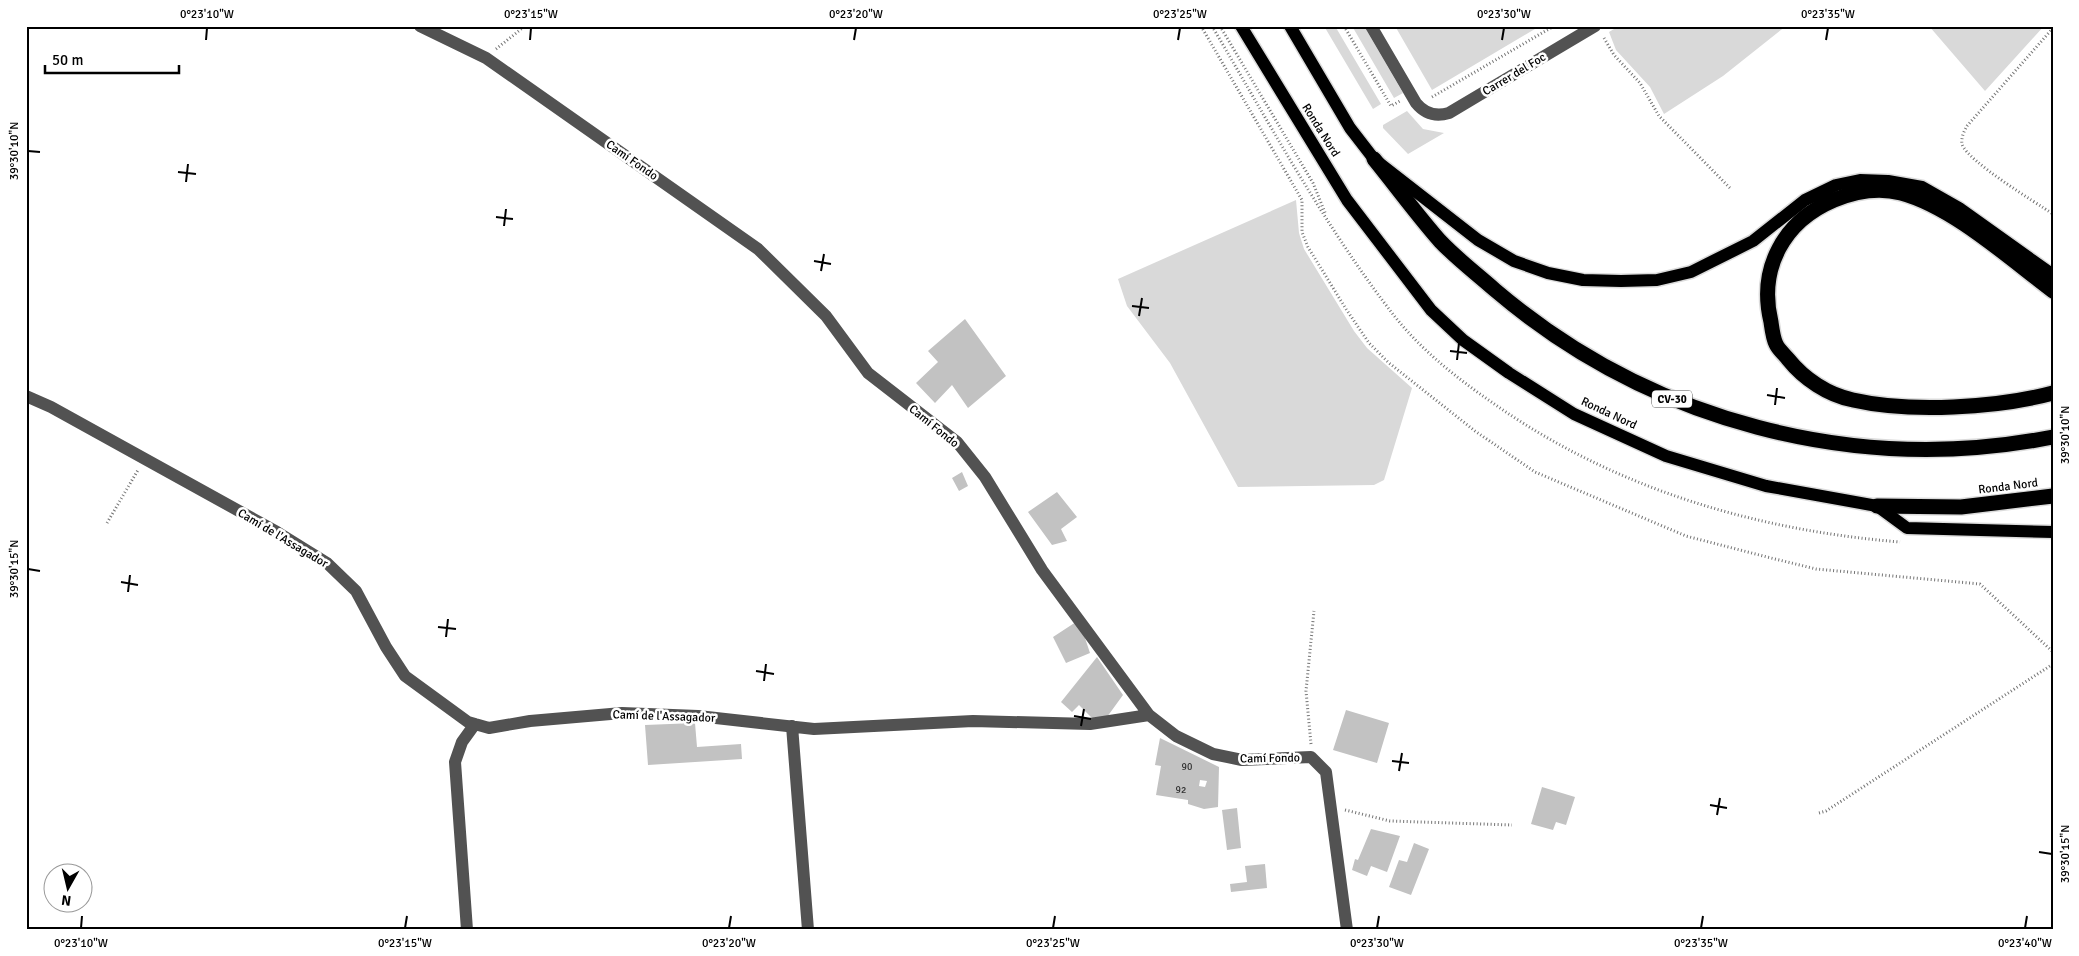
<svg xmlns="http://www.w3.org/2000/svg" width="2079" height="956" font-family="Signika,sans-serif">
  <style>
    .green { fill: #d9d9d9 }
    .building { fill: #c2c2c2; fill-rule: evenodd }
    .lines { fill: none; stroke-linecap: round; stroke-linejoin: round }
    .major-casing { stroke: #dbdbdb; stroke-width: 15 }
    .highway-casing { stroke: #dbdbdb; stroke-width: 18 }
    .path { stroke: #747474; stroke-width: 3; stroke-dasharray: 1 2.5; stroke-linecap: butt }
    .minor { stroke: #525252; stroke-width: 12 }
    .major { stroke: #000; stroke-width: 12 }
    .highway { stroke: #000; stroke-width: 15 }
    .ticks { fill: none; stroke: #000; stroke-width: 2 }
    .labels { text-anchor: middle; stroke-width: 5; stroke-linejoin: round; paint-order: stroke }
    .number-label { font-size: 10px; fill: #303030 }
    .shield { fill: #fff; stroke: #4c4c4c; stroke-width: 1 }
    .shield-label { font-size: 11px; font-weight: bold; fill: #000 }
    .street-label { font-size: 12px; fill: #000; stroke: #fff }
    .neatline { fill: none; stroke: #000; stroke-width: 2 }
    .ticks-label { font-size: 12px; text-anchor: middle; fill: #000 }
  </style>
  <rect width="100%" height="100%" fill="#fff"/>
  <!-- green -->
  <path class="green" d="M1324,26h11l46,78 -8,5z
    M1352,26h12l39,67 -9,5z
    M1395,26h145l-108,64z
    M1619,26h167l-63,50 -59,38 -14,-27 -34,-37 -7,-18z
    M1929,26h115l-59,65z
    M1407,111l16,18 21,4 -36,21 -25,-26v-3z
    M1296,200l3,33 5,16 50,82 13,17 45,40 -28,92 -10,5 -136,2 -68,-124 -43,-57 -9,-27z"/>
  <!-- building -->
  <path class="building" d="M965,319l41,57 -38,32 -16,-23 -17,18 -19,-20 22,-21 -10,-11z
    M962,472l6,14 -9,5 -7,-13z
    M1057,492l20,25 -16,12 6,12 -15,4 -24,-33z
    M1079,620l11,33 -24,10 -13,-26z
    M1097,657l26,38 -16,22 -14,2 -14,-14 -7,7 -11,-10z
    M1346,710l43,13 -12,40 -44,-13z
    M695,723l2,24 44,-3 1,15 -94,6 -3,-40z
    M1160,738l59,29 -1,40 -14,2 -16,-5v-4l-32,-5 5,-29 -6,-1zM1200,780l7,1 -2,6 -6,-1z
    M1542,787l33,10 -9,28 -10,-3 -3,8 -22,-6z
    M1237,808l4,40 -14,2 -5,-40z
    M1371,829l29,7 -13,36 -16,-6 -4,10 -15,-6 3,-11 3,1z
    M1414,843l15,6 -18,46 -22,-8 10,-27 8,2z
    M1265,864l2,24 -36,4 -1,-8 17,-2 -2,-16z"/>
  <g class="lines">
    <defs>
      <path id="major" d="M1241,26l106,174 84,110 32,30 46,33 65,41 92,42 100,30 111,20 30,22 146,4
        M1290,26l60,102 24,31 104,81 36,21 34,12 35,7 38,1 36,-1 34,-8 62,-31 52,-41 31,-15 24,-5 28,1 34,6 37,21 94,67"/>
      <path id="highway" d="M1374,159c22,27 43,56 66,82 17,18 37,33 55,49 154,131 360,186 558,147
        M2053,291c-44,-33 -100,-84 -152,-98 -23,-6 -45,-2 -67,7 -50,21 -76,68 -63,122 1,7 2,16 5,22 2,5 8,10 12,15 16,20 40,36 65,41 57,13 144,8 200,-7
        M1877,506l84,1 92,-11"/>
    </defs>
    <!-- major casing -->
    <use href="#major" class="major-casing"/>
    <!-- highway casing -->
    <use href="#highway" class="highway-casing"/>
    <!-- path -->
    <path class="path" d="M1201,26l101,174v32l6,15 38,62 23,34 20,20 86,68 60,41 151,64 81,21 49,12 164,15 73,68
      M1212,26c57,97 111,197 180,287 27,35 62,63 98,88 121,86 262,129 410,141
      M1220,26l93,157 13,32
      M1344,26l47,80 9,-5
      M2053,28l-86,98c-3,5 -6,12 -5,18 5,17 73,58 91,70
      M1604,38l10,17 26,28 19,33 71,72
      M496,49l29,-23
      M1432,97l122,-71
      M107,523l31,-53
      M1311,744l-5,-53 8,-80
      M1345,810l45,11 122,4
      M1819,813l7,-2 227,-147"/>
    <!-- minor -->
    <path class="minor" d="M420,26l66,32 272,191 68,67 42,57 89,69 28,35 57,93 107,145 27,21 37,18 29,6 69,-3 15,15 21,158
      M1371,26l45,77c9,11 20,14 33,10l146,-87
      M26,396l25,11 226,125 50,31 29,28 30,56 19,29 63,46 21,6 41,-7 92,-8 76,3 116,13 159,-8 117,3 59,-9
      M792,726l16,204
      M467,930l-12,-168 7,-20 13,-18"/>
    <!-- major -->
    <use href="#major" class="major"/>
    <!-- highway -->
    <use href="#highway" class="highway"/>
  </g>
  <!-- ticks -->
  <path class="ticks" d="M206,40l1,-12M530,40l1,-12M854,40l2,-12M1178,40l2,-12M1502,40l2,-12M1826,40l2,-12M28,151l12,1M178,172l18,2M186,182l2,-18M496,217l17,2M504,226l2,-17M814,261l17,3M821,271l3,-17M1132,306l17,2M1139,316l3,-18M1450,351l17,2M1457,360l2,-17M1767,395l18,3M1775,405l2,-17M2039,433l13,2M28,569l12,2M121,582l17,3M128,592l2,-17M438,627l18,2M446,637l2,-18M756,671l18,3M764,681l2,-17M1074,716l17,3M1081,726l3,-17M1392,761l17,2M1399,771l3,-18M1710,805l17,3M1717,815l3,-17M2039,852l13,2M81,928l1,-12M405,928l2,-12M729,928l2,-12M1053,928l2,-12M1377,928l2,-12M1701,928l2,-12M2025,928l2,-12"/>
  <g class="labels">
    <!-- number labels -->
    <g class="number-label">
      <text x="1187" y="770">90</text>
      <text x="1181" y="793">92</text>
    </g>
    <!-- shield labels -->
    <rect class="shield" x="1652" y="390.5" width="40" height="17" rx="4"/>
    <g class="shield-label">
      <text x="1672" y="403">CV-30</text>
    </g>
    <!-- street labels -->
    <g class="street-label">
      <text transform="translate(1514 74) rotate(-31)" y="4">Carrer del Foc</text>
      <text transform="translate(1321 130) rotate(58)" y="4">Ronda Nord</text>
      <text transform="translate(632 160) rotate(35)" y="4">Camí Fondo</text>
      <text transform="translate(1609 413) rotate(25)" y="4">Ronda Nord</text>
      <text transform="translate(934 426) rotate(39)" y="4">Camí Fondo</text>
      <text transform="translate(2008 486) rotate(-7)" y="4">Ronda Nord</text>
      <text transform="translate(283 538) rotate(31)" y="4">Camí de l'Assagador</text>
      <text transform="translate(664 716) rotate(2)" y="4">Camí de l'Assagador</text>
      <text transform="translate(1270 758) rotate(-1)" y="4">Camí Fondo</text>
    </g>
  </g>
  <!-- border -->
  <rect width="2079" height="956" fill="none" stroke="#ffffff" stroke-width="55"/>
  <!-- north arrow -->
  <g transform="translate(68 888) rotate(188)"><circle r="24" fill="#ffffff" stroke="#999999"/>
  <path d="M0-4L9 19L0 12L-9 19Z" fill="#000000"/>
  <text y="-8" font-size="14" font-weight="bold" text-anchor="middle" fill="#000000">N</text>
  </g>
  <!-- scale -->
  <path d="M45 65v8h134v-8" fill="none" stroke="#000000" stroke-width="2.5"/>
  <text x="52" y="65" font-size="15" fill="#000000" stroke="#ffffff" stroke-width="4" paint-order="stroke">50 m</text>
  <rect x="28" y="28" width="2024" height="900" class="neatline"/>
  <g class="ticks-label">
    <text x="207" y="18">0°23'10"W</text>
    <text x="531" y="18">0°23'15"W</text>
    <text x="856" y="18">0°23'20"W</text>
    <text x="1180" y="18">0°23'25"W</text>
    <text x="1504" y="18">0°23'30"W</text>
    <text x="1828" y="18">0°23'35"W</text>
    <text transform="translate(14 151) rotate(-90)" y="4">39°30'10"N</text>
    <text transform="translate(2065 435) rotate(-90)" y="4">39°30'10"N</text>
    <text transform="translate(14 569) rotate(-90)" y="4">39°30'15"N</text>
    <text transform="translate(2065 854) rotate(-90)" y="4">39°30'15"N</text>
    <text x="81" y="947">0°23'10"W</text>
    <text x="405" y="947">0°23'15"W</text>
    <text x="729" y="947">0°23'20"W</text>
    <text x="1053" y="947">0°23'25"W</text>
    <text x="1377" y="947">0°23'30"W</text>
    <text x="1701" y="947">0°23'35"W</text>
    <text x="2025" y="947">0°23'40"W</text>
  </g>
</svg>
